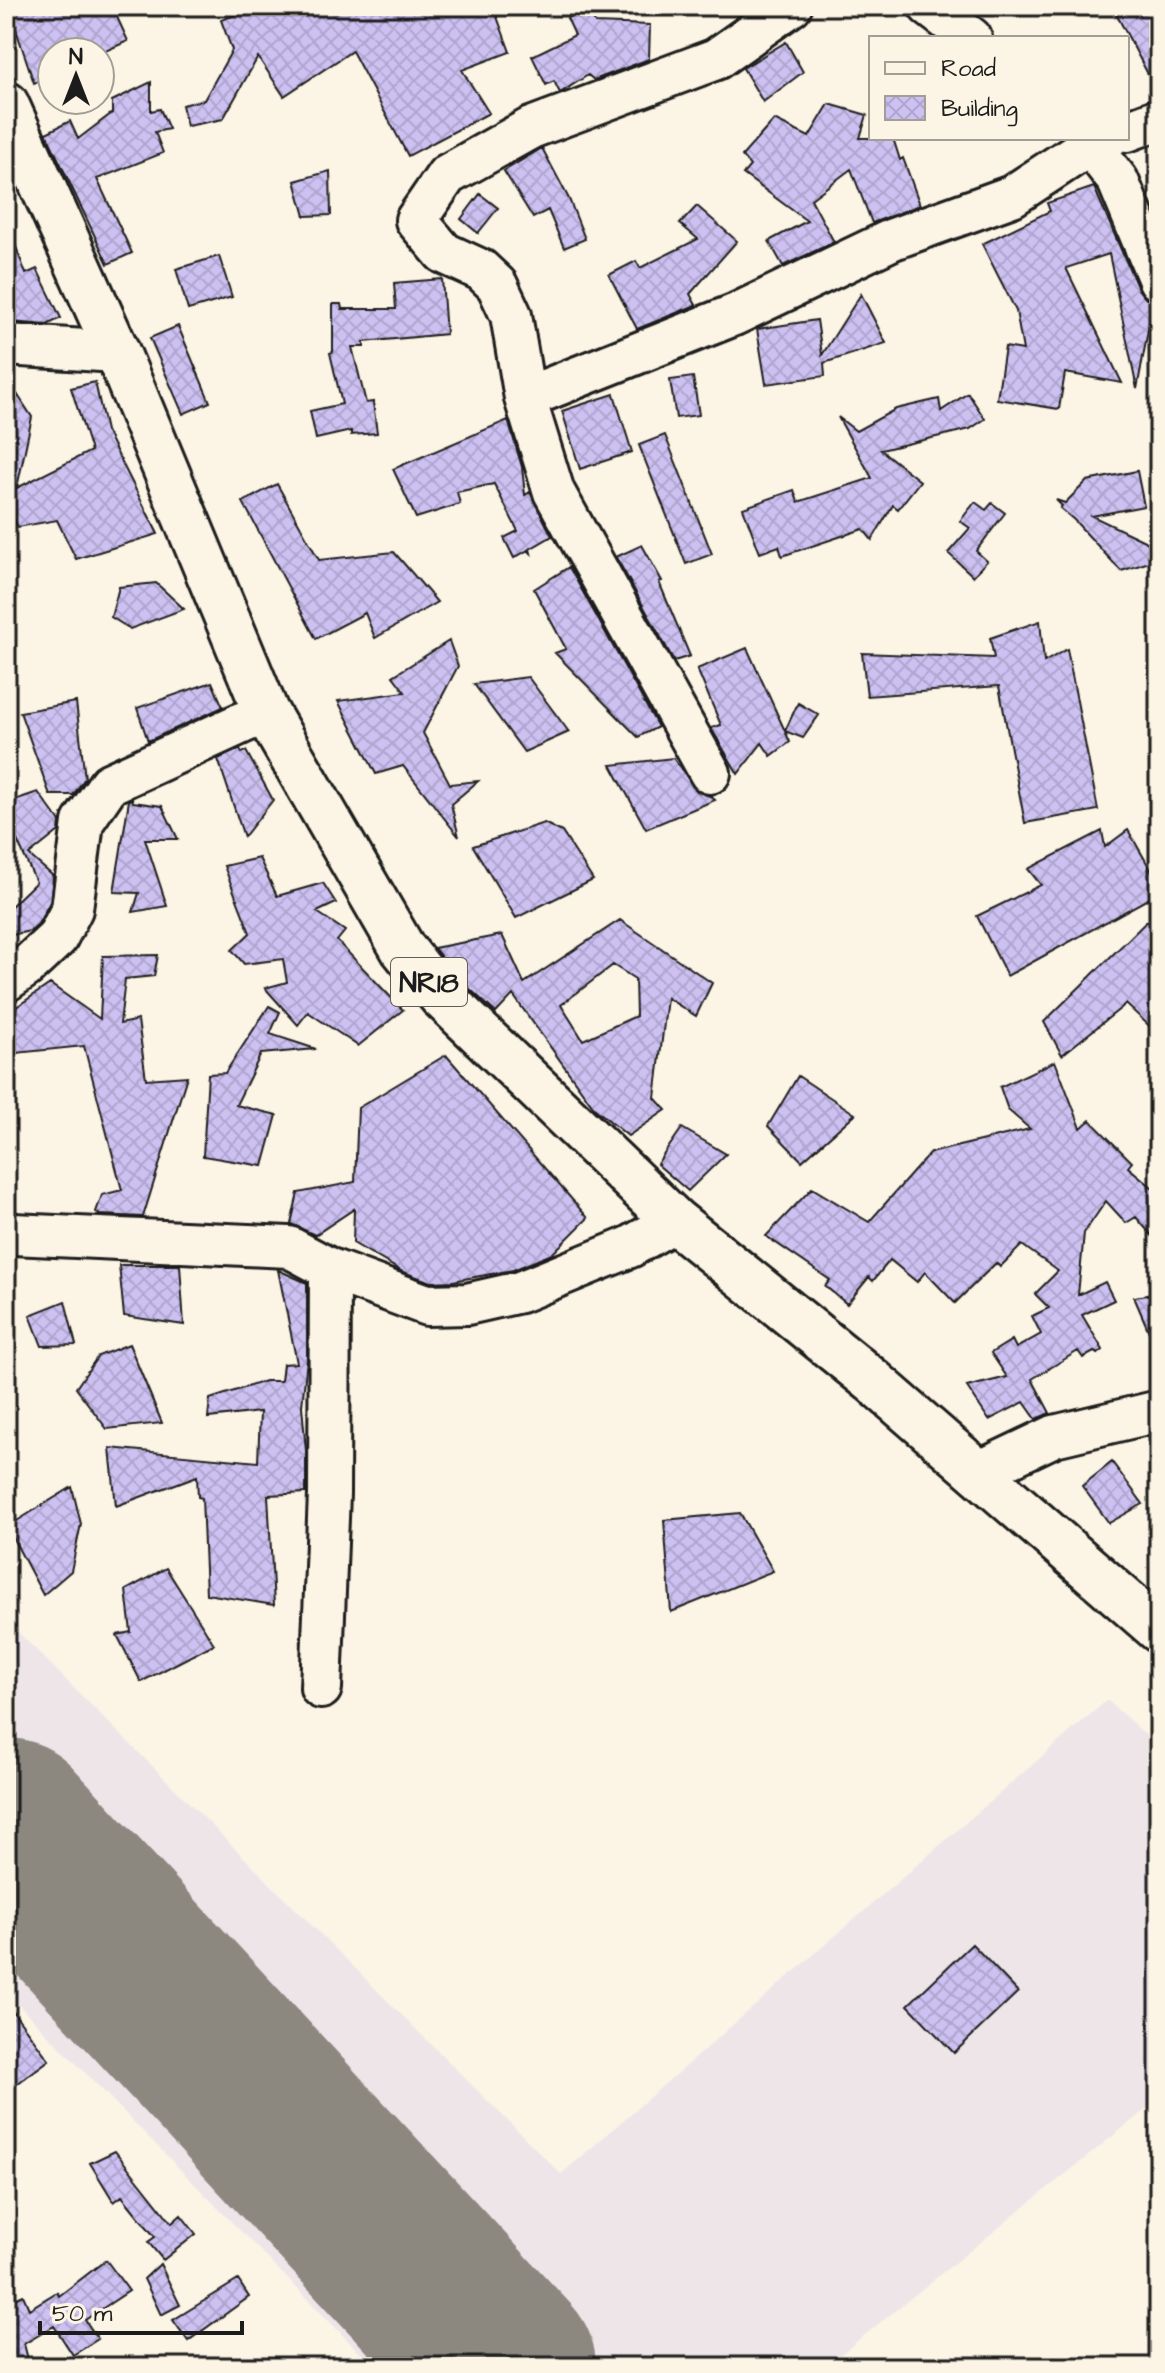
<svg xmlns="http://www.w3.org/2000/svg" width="1165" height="2373" font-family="'Architects Daughter',sans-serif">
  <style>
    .built { fill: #eee5e9 }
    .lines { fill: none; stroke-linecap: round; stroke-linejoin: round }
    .runway { stroke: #8c8880; stroke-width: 182 }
    .building { fill: url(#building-cross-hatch); stroke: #1c1c1c; stroke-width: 2; fill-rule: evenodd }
    .minor-casing { stroke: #1c1c1c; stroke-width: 46 }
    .major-casing { stroke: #1c1c1c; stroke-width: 50 }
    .minor { stroke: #fcf5e5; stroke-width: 40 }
    .major { stroke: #fcf5e5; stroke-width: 44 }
    .labels { text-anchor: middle; stroke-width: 7; stroke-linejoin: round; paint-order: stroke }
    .shield { fill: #fcf5e5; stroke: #5f5d58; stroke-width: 2 }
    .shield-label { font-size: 28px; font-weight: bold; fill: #1c1c1c }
  </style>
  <defs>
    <pattern id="building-cross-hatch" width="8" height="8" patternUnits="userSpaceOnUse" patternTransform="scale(2)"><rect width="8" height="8" fill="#cdc1f2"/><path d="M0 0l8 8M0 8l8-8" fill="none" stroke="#afa5cf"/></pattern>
  </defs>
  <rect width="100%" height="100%" fill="#fcf5e5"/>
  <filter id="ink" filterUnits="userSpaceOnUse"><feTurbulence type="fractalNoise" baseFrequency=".0125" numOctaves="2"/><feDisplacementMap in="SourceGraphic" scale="16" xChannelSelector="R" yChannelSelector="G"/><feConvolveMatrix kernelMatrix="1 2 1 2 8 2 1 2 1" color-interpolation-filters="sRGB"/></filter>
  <g filter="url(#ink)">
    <!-- built -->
    <path class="built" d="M6,1620l555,554 546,-474 52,47v352l-334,268h-451l-368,-375z"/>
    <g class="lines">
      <!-- runway -->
      <path class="runway" d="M6,1829l499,538"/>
    </g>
    <!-- building -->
    <path class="building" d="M8,6h104l16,35 -25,11h-51v23l-18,8z
      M259,6h234l17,46 -48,18 27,43 -81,43 -56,-105 -68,45 -26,-39 -35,62 -36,7 -5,-21 22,-5 28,-50 -11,-30z
      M1112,6h47v89z
      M588,7l7,16 55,2 -1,34 -55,21 -6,-5 -28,18 -6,-12 -8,4 -14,-29 43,-21 -8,-17z
      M786,42l17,30 -40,30 -20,-34z
      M151,82v29l9,-2 9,20 -14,3 8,21 -66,26 35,74 -24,11 -62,-131 24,-12 8,18 34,-26v-12z
      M829,104l38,11 -7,23h33l7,22 3,-2 17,47 -48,18 -21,-54 -40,30 23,43 -51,24 -14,-25 38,-20 -64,-47 7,-8 -8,-10 32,-36 35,17z
      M542,148l27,51 16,40 -21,9 -16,-38 -15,8 -29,-47z
      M330,171l1,44 -26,1 -10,-35z
      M1094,187l44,102 8,10 13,4v5l-7,1 -15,80 -28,-135 -43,14 56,115 -57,-10 -6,36 -62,-10 8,-52 18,3 -7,-39 -34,-67 68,-33 -3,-8z
      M480,194l18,14 -20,25 -17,-14z
      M697,206l40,35 -47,53 6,11 -59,24 -28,-54 27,-14 4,7 58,-29 -18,-15z
      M8,225l18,49 11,-5 24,49 -14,7 -36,-3 -5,-4v-92z
      M219,256l13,41 -44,13 -12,-41z
      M442,279l4,55 -82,8v5h-12l14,56 7,-1 4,31 -26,2v-4l-35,8 -6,-28 32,-7 -12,-51 3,-1v-48h8l1,5h54l-2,-26z
      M861,294l25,49 -62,20 1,13 -59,8 -9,-55 60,-9 5,35z
      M178,326l32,76 -27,12 -33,-76z
      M6,377l26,40 -15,71 74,-37 -20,-63 24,-6 11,49 52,103 -82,25 -19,-39 -39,7 -12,-22z
      M693,377l6,38 -23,3 -6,-38z
      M968,393l17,26 -15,10 -89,21 39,31 -22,28 -5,-4 -21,35 -9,-11 -81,27 -3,-10 -19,7 -17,-45 51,-18 4,12 74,-24 -34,-61 18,14 40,-22 43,-10 2,12z
      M614,394l18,58 -52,17 -18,-58z
      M508,420l14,47 3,28 5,-3 22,44 -22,13 1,4 -3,-3 -14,8 -10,-20 14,-7 -24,-47 -37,8 3,12 -44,14 -23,-49z
      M665,435l47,119 -26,10 -47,-119z
      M1137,471l7,35 -52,10 67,32v11l-38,12 -47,-51 -14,-12 2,-2 -6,-6 9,3 22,-22z
      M277,484l42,76 75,-8 43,50 -62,36 -10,-25 -49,26 -73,-137z
      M975,502l11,8 6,-7 13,10 -29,38 11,10 -14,15 -25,-23 22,-25 -10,-7z
      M642,545l20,36 -3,1 31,74 -16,5 -58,-104z
      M569,567l89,160 -20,10 -83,-84 11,-4 -32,-60z
      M156,583l28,26 -54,20 -19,-12 8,-30z
      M1040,621l4,41 23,-13 31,161 -73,13 -26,-137 -132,10 -5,-43 132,5 -4,-20z
      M449,641l9,25 -35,67 27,51 28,-3 -27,23 8,33 -56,-71 -27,8 -38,-73 67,-9 -12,-16z
      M747,648l38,83 13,-28 21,12 -16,23 -18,-7 5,11 -19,14 -9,-13 -24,31 -27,-46 10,-3 -24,-56z
      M528,677l41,55 -45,20 -50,-68z
      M212,682l11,25 -75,34 -11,-33z
      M76,702l9,76 -12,17h-23l-30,-83z
      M240,749l2,4 4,-2 27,49 -29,37 -26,-78z
      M673,758l25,34 12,4 5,4 -69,29 -35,-64z
      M38,792l22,30 -1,9 -30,24 24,21 -3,26 -12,22 -8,7 -24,5v-25l30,-29 -30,-66v-13z
      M132,799l1,3 29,4 16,33h-33l22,67 -34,6 6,-19 -25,-1 15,-92z
      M544,823l18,9 31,48 -77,38 -43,-72z
      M1128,830l31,54v9l-152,83 -30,-60 64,-31 -13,-16 74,-38 3,16z
      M259,858l18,38 46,-13 13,20 -19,9 28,19 -8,10 66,69 -45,36 -50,-34 -10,13 -33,-37 22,-6 -4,-23 -39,5 -12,-14 18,-17 -26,-67z
      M620,920l92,63 -16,33 -29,-18 -12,100 11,12 -38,26 -33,-27 -82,-114 -17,18 -38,-35 -24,-30 68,-13 22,48zM613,965l22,14 1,37 -53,24 -22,-35z
      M1147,921l12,9v105l-33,-31 -64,51 -18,-33z
      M158,955l-4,21 -29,3 -5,45 18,-4 8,59 41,-3 -44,141 -43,-2 -4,-3 6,-17 20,-5 -38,-144 -68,7 -10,-20v-19l44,-30 50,35 3,-63z
      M269,1006l11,6 -10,22 46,15 -55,5 -25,51 41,10 -14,51 -60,-10 5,-82 17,-1z
      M446,1055l142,163 -36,36 -39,16 -60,11 -22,1 -28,-10 -50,-29 1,-34 -39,26 -24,-11 7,-31 57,-11 3,-74z
      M1055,1061l26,67 9,-8 42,42 -4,5 31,26v51l-23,-27 -10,6 -20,-22 -22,32 -6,62 27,-13 9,18 -32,15 21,35 -5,4 -4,-2 -11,6 -5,-7 -46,28 18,34 -14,6 -12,-17 -35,18 -22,-33 40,-10 -16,-24 21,-13 4,8 25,-14 -9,-18 17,-8 -14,-14 23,-23 -36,-26 -22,22 -4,-4 -41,40 -30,-31 -8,10 -27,-22 -17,21 -4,-4 -22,27 -22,-18 5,-6 -64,-44 46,-48 57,34 61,-69 100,-24 -22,-19 -8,-23z
      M798,1076l57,38 -53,47 -34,-35z
      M682,1128l44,26 -38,37 -31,-27z
      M119,1265h61l4,60 -60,-9z
      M278,1270l29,13v76l-5,47 4,45v42l-38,2 6,110 -68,-11 -4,-96 -4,-1 -1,-21 -81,30 -6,-58 148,14 2,-50 -52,6 2,-19 55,-18h16l2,-17 14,-1z
      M1159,1293v62l-25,-58z
      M65,1301l11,44 -34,1 -12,-31z
      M129,1344l33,79 -55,6 -31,-41 22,-32z
      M1112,1462l31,42 -34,19 -27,-37z
      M72,1487l9,37 -10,47 -28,24 -36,-68z
      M740,1513l33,58 -102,41 -7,-92z
      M166,1568l48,76 -73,38 -24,-47 14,-3 -5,-42z
      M972,1944l46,48 -64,61 -46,-48z
      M6,2002l43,58 -43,32z
      M115,2151l57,72 9,-8 15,19 -33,26 -15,-18 7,-5 -33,-41 -8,6 -24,-39z
      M106,2260l23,31 -44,29 13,19 -25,16 -19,-29 -30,18 6,23h-24v-64l17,-8 6,14 28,-17 2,4z
      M160,2264l20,41 -19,10 -17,-36z
      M238,2280l11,17 -61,44 -15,-21z"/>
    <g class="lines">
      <defs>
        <path id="minor" d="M929,6l42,32
          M1127,131l32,-12
          M1085,138l33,43 41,99
          M6,345l111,7
          M525,398l209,-83 159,-76 119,-43 79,-52 17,-6
          M710,773l-156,-281 -29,-94 -14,-83 -14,-30 -16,-15 -37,-17 -28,-33 31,-45 84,-47 185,-69 75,-53
          M6,981l20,-14 31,-29 15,-29 11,-87 26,-38 157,-72
          M6,1231l7,3 276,13 41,22 97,36 40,-1 53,-12 110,-45 45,-26
          M976,1473l78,-37 105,-25
          M321,1688l8,-194 1,-225"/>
        <path id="major" d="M6,104l111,248 149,360 137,237 38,47 234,225 198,160 286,249"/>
      </defs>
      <!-- minor casing -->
      <use href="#minor" class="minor-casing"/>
      <!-- major casing -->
      <use href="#major" class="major-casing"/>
      <!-- minor -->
      <use href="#minor" class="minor"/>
      <!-- major -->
      <use href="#major" class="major"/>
    </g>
  </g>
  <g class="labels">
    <!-- shield labels -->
    <rect class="shield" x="391" y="958" width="76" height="48" rx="6"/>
    <g class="shield-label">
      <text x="429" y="992">NR18</text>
    </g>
  </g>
  <!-- margin -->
  <rect width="1165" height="2373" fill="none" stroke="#fcf5e5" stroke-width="32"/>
  <rect x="16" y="16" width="1133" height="2341" fill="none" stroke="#1c1c1c" stroke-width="3" filter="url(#ink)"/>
  <!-- legend -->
  <rect x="869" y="36" width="260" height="104" fill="#fcf5e5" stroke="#a29e95" stroke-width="2"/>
  <rect x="885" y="62" width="40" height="12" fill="#fcf5e5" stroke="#a29e95" stroke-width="2"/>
  <text x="941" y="76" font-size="24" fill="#1c1c1c">Road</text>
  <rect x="885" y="96" width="40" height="24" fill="url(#building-cross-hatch)" stroke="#a29e95" stroke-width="2"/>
  <text x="941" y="116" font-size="24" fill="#1c1c1c">Building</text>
  <!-- north arrow -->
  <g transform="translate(76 76)"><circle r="38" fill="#fcf5e5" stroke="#a29e95" stroke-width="2"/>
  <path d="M0-6L14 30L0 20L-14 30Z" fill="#1c1c1c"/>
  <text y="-12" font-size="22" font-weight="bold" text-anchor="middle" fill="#1c1c1c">N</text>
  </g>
  <!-- scale -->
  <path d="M40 2321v12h202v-12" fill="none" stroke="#1c1c1c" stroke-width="4"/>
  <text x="52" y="2321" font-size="24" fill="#1c1c1c" stroke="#fcf5e5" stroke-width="6" paint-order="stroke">50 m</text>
</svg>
